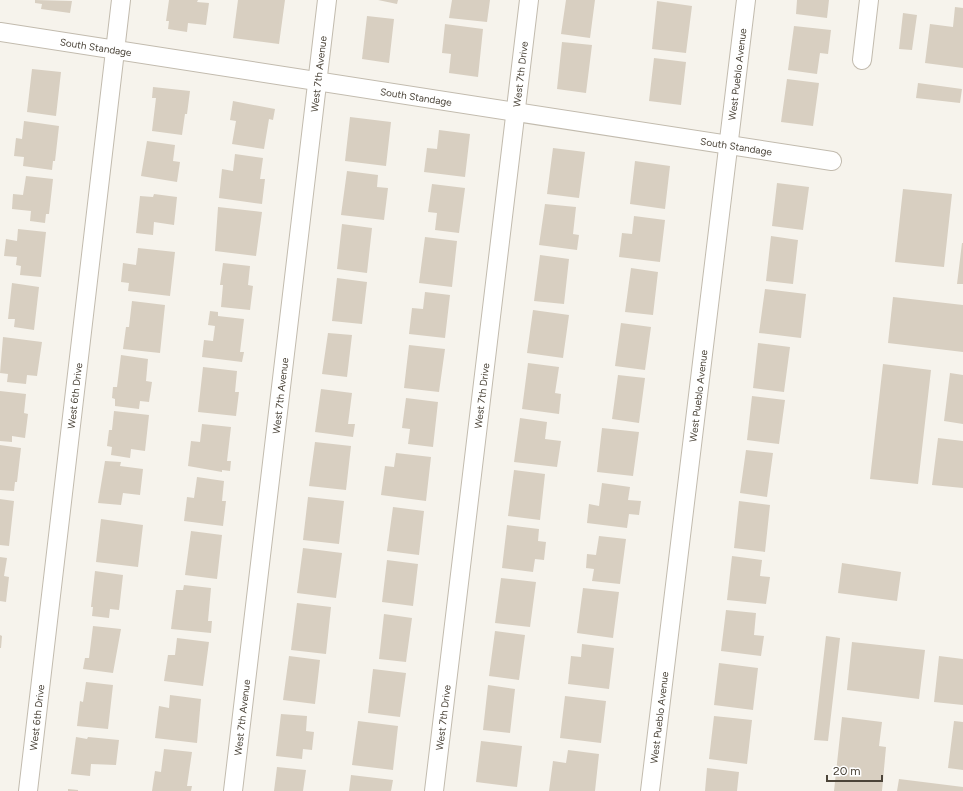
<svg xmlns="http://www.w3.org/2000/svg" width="963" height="791" font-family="Figtree,sans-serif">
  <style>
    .building { fill: #d8cfc1 }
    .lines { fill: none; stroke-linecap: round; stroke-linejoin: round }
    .minor-casing { stroke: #c2bbae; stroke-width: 20 }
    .minor { stroke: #fff; stroke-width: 18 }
    .labels { text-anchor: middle; stroke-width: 3; stroke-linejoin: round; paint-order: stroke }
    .street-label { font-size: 10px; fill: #4b4439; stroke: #fff }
  </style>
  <rect width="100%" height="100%" fill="#f6f3ec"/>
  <!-- building -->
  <path class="building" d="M35,0l37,1 -2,12 -29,-4 1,-5 -7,-1z
    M169,0h29l-1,2 12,1 -3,22 -18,-2 -1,9 -19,-3 1,-8h-3z
    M238,0h47l-6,44 -46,-6z
    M378,0h20l-1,4z
    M452,0h38l-3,22 -38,-4z
    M566,0h29l-5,38 -29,-4z
    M797,0h32l-2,18 -31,-4z
    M657,1l35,5 -6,47 -34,-4z
    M955,7l8,1v60l-38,-5 5,-39 23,3z
    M903,13l14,2 -5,35 -13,-1z
    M367,16l27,3 -5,44 -27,-4z
    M445,24l38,5 -5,48 -29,-4 2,-19 -9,-1z
    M794,26l37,4 -3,24 -8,-1 -3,21 -29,-4z
    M562,42l30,3 -6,48 -29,-4z
    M654,58l32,4 -5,43 -32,-4z
    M32,69l29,3 -5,44 -29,-4z
    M787,79l32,4 -6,43 -32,-4z
    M918,83l44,6 -2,14 -44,-5z
    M153,87l37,4 -3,23h-2l-3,21 -30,-4 4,-33h-4z
    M233,101l42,8 -2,11 -4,-1 -5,30 -32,-5 4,-23 -6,-1z
    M350,117l41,5 -5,44 -41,-5z
    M24,121l35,5 -4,35h-2l-1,9 -29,-4 1,-9 -10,-1 2,-18 6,1z
    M439,130l31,4 -5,43 -41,-5 3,-24 10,1z
    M147,141l28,4 -2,16 7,1 -3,20 -36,-6z
    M553,148l32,4 -6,46 -32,-4z
    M235,154l28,4 -3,21h5l-3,25 -43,-6 3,-29 11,2z
    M635,161l35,5 -5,43 -35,-5z
    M347,171l31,4 -1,12 11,1 -4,32 -43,-5z
    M26,176l27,3 -4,35h-3l-1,9 -15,-2 1,-10 -19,-2 1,-15 10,1z
    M777,183l32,4 -6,43 -31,-4z
    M432,184l33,4 -6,45 -24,-3 2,-17 -9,-1z
    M903,189l49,5 -8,73 -49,-5z
    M154,194l23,3 -3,28 -20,-3 -1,13 -17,-2 4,-37 13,1z
    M545,204l31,3 -3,27 6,1 -2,15 -38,-5z
    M218,207l44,5 -6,44 -41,-5z
    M634,216l31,4 -5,42 -41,-5 3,-24 10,1z
    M342,224l30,4 -5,45 -30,-4z
    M18,229l28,3 -5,45 -21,-2 1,-9 -5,-1 1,-8 -13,-1 2,-17 11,2z
    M771,236l27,4 -5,44 -27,-3z
    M425,237l32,4 -5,46 -33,-4z
    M962,243h1v41h-6z
    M138,248l37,4 -5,44 -42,-5 1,-8 -8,-1 2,-19 13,2z
    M540,255l29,4 -5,45 -30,-3z
    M223,263l27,3 -2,19 5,1 -3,24 -29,-3 2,-22h-3z
    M631,268l27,4 -5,43 -28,-3z
    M337,278l30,4 -5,42 -30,-3z
    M12,283l27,4 -5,43 -20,-3 1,-8h-7z
    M765,289l41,5 -5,44 -42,-5z
    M425,292l25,3 -5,43 -36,-4 3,-26 11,1z
    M893,297l70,8v47l-75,-9z
    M132,301l33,4 -5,48 -37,-4 3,-22h3z
    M533,310l36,5 -6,43 -36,-5z
    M210,311l8,1v4l26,3 -4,33h4l-2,10 -40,-5 2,-17 9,1 2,-15 -7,-1z
    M621,323l30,4 -6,43 -30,-4z
    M328,333l24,2 -5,42 -25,-3z
    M3,337l39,5 -5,34 -10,-1 -1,9 -19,-2 1,-8 -8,-1z
    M758,343l32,4 -6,45 -31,-4z
    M409,345l36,4 -6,43 -35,-4z
    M121,355l27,4 -2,22 6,1 -3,20 -9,-1 -1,8 -24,-3v-7l-3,-1 1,-11h4z
    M528,363l31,4 -4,26 6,1 -2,20 -37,-5z
    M883,364l48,6 -13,114 -48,-5z
    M203,367l34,4 -2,21h4l-3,24 -38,-4z
    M950,373l13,2v49l-19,-3z
    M618,375l27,3 -6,45 -27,-4z
    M321,389l31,4 -4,31h7l-2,13 -38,-5z
    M0,391l26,3 -2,19 4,1 -3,24 -13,-2v6l-12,-1z
    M752,396l33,4 -6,44 -32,-4z
    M406,398l32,4 -5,45 -25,-3 2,-15 -8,-1z
    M114,411l35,4 -4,36 -14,-2 -1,9 -19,-3 1,-8 -5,-1 2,-16h3z
    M520,418l27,4 -2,17 16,2 -4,26 -43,-5z
    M202,424l29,3 -4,34h4l-1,10 -8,-1v2l-34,-6 3,-25 9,1z
    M602,428l37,4 -6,44 -36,-4z
    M938,438l25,3v47l-31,-3z
    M315,442l36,4 -5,44 -37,-4z
    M0,445l21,3 -4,34h-2l-1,9 -14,-1z
    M746,450l27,3 -6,44 -27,-4z
    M396,453l35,4 -5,44 -45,-6 4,-29 9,1z
    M105,461l16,1 -1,4 23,3 -3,26 -17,-2 -2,12 -23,-2z
    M514,470l31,4 -5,46 -32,-4z
    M197,477l27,4 -2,20h4l-3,25 -39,-5 3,-24 7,1z
    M602,483l28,4 -2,13 13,1 -2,14 -10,-1 -2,14 -40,-5 2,-19 10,2z
    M308,497l36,4 -5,43 -36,-4z
    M0,499l14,2 -5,45 -9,-1z
    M739,501l31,4 -5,47 -31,-4z
    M393,507l31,4 -5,44 -32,-4z
    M101,519l42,6 -5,42 -42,-5z
    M507,525l32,4 -1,12 8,1 -2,18 -9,-1 -2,13 -31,-4z
    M191,531l31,4 -5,44 -32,-4z
    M599,536l27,3 -6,45 -28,-3 2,-12 -8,-1 1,-14 9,1z
    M303,548l39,5 -6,45 -39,-5z
    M732,556l30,4 -2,16 10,1 -4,27 -39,-4z
    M0,557l7,1 -3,18 5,1 -3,25 -6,-1z
    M387,560l31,4 -5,42 -31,-4z
    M842,563l59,9 -4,29 -59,-8z
    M95,571l28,4 -4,35 -9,-1 -1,9 -17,-2 1,-9h-2z
    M501,578l35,4 -6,45 -35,-4z
    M184,585l27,3 -3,33h4l-1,12 -40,-4 5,-39h7z
    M583,588l36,4 -6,46 -36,-5z
    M297,603l34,4 -5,47 -35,-4z
    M726,610l30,3 -2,22 10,1 -3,20 -40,-5z
    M384,614l28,4 -6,44 -27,-3z
    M93,626l28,3 -8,44 -30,-4 2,-11h4z
    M495,631l30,4 -6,45 -30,-4z
    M0,635l2,1 -1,12h-1z
    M826,636l14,2 -12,103 -14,-1z
    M177,638l32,4 -6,44 -39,-5 4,-26h7z
    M852,642l73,8 -6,49 -72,-9z
    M582,644l32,4 -5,41 -41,-5 3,-28 10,1z
    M289,656l31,4 -5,44 -32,-4z
    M939,656l24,3v46l-29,-3z
    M719,663l39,5 -5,42 -39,-5z
    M373,669l33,4 -6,44 -32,-4z
    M86,682l27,3 -5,44 -31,-3 3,-25 3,1z
    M488,685l27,4 -5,44 -27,-3z
    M170,695l31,4 -4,44 -42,-5 4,-32 10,2z
    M565,696l41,5 -5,42 -41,-5z
    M281,714l26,2 -1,15 8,1 -2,18 -9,-1 -1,10 -26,-3z
    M714,716l38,4 -5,44 -38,-5z
    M842,717l40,5 -3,24 7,1 -4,44h-48z
    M358,721l40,5 -5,44 -41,-5z
    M954,721l9,1v48l-15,-2z
    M76,737l11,2 1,-2 31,3 -3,25 -25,-1 -1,12 -19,-2z
    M481,741l41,5 -5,41 -41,-5z
    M164,749l28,3 -5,34h5l-1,5h-39l3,-20 6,1z
    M568,750l31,4 -4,37h-46l4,-30 13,2z
    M277,767l29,3 -3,21h-29z
    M707,768l32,4 -2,19h-32z
    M351,775l42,5 -2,11h-42z
    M899,779l64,8v4h-66z
    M68,789l10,1v1h-10z"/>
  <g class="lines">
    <defs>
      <g id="minor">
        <path id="s1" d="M0,32l832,129"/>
        <path d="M862,60l7,-60"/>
        <path id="s2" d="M28,791l93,-791"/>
        <path id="s3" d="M233,791l94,-791"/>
        <path id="s4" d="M434,791l95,-791"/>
        <path id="s5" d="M650,791l96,-791"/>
      </g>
    </defs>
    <!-- minor casing -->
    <use href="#minor" class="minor-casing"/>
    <!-- minor -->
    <use href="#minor" class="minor"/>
  </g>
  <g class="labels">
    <!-- street labels -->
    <g class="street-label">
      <text dy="4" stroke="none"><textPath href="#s1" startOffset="97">South Standage</textPath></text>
      <text dy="4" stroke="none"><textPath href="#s3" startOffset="722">West 7th Avenue</textPath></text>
      <text dy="4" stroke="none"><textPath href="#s4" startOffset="722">West 7th Drive</textPath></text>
      <text dy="4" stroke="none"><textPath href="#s5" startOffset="722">West Pueblo Avenue</textPath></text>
      <text dy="4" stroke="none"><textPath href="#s1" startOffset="421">South Standage</textPath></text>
      <text dy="4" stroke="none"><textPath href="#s1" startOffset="745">South Standage</textPath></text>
      <text dy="4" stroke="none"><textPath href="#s5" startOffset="398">West Pueblo Avenue</textPath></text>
      <text dy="4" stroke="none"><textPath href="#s2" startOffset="398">West 6th Drive</textPath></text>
      <text dy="4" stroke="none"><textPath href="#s3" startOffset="398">West 7th Avenue</textPath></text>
      <text dy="4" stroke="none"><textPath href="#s4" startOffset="398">West 7th Drive</textPath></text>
      <text dy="4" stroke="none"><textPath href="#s2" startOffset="74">West 6th Drive</textPath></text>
      <text dy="4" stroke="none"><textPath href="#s3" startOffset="74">West 7th Avenue</textPath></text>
      <text dy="4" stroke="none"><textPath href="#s4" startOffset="74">West 7th Drive</textPath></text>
      <text dy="4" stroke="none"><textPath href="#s5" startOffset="74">West Pueblo Avenue</textPath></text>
    </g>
  </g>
  <!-- scale -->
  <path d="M827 775v6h55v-6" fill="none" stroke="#4b4439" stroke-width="2"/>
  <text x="833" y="775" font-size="12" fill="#4b4439" stroke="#ffffff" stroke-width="3" paint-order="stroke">20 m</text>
</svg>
